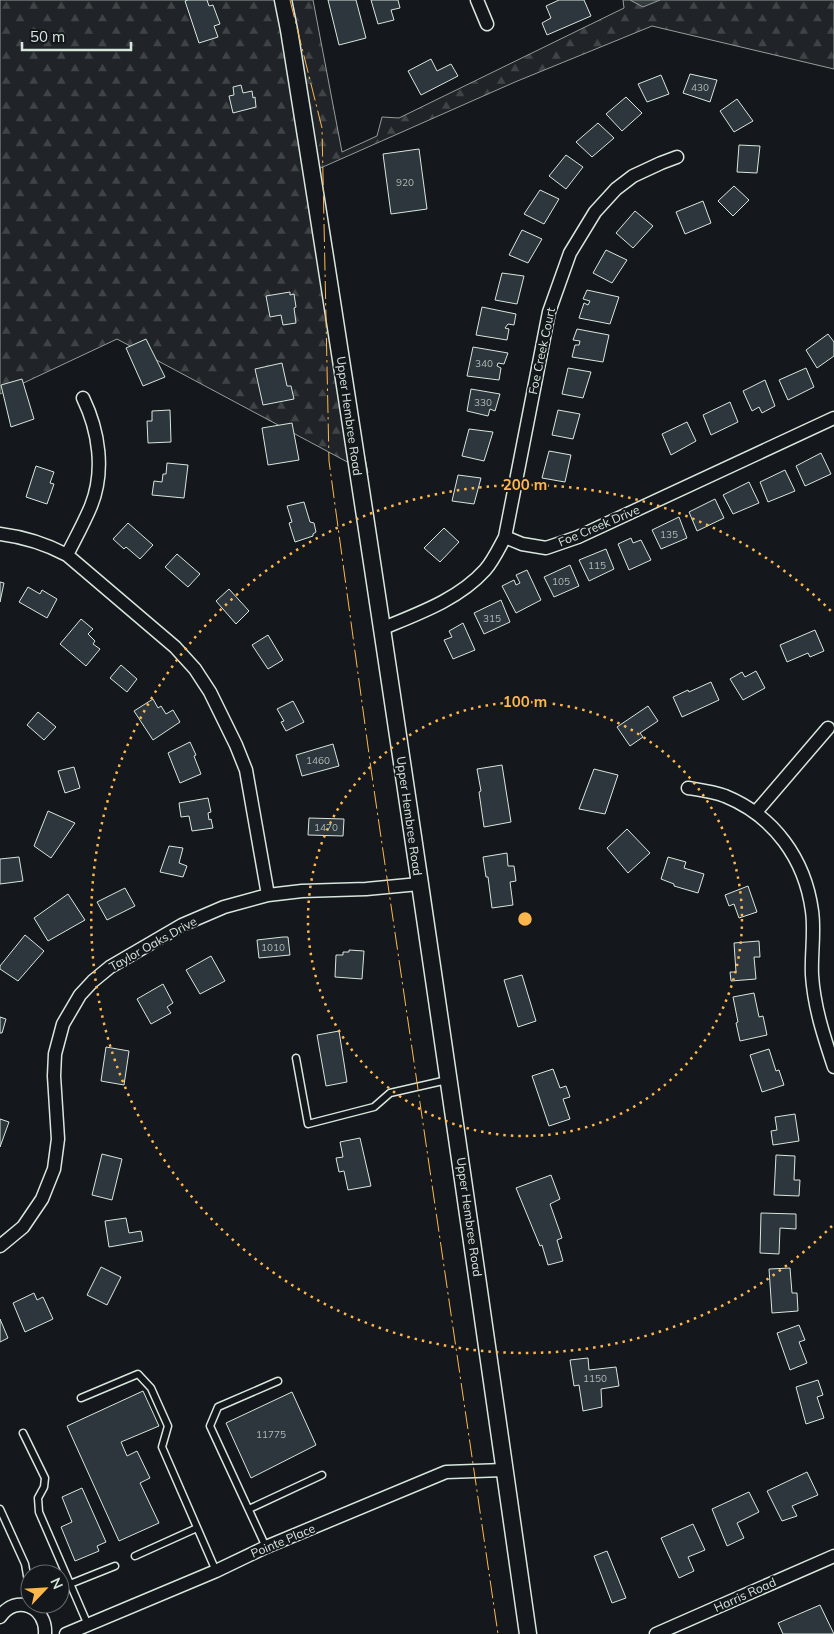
<svg xmlns="http://www.w3.org/2000/svg" width="834" height="1634" font-family="Mulish,sans-serif">
  <style>
    .forest { fill: url(#forest-firs); stroke: #939e99 }
    .water { fill: url(#water-ripples); stroke: #939e99 }
    .building { fill: #2c363c; stroke: #d8e6dc }
    .lines { fill: none; stroke-linecap: round; stroke-linejoin: round }
    .service-casing { stroke: #d8e6dc; stroke-width: 9 }
    .minor-casing { stroke: #d8e6dc; stroke-width: 15 }
    .tertiary-casing { stroke: #d8e6dc; stroke-width: 19 }
    .service { stroke: #14181c; stroke-width: 6 }
    .minor { stroke: #14181c; stroke-width: 12 }
    .tertiary { stroke: #14181c; stroke-width: 16 }
    .power { stroke: #ffb74d; stroke-width: 1; stroke-dasharray: 18 4 2.5 4; stroke-linecap: butt }
    .ring { fill: none; stroke: #ffb74d; stroke-width: 2.5; stroke-dasharray: 2.5 5 }
    .labels { text-anchor: middle; stroke-width: 4; stroke-linejoin: round; paint-order: stroke }
    .number-label { font-size: 10px; fill: #adbab4 }
    .street-label { font-size: 12px; fill: #d8e6dc; stroke: #14181c }
    .centre { fill: #ffb74d; stroke: #14181c; stroke-width: 2.5 }
    .ring-label { font-size: 15px; text-anchor: middle; font-weight: bold; fill: #ffb74d; stroke: #14181c; stroke-width: 4; stroke-linejoin: round; paint-order: stroke }
  </style>
  <defs>
    <pattern id="forest-firs" width="22" height="20" patternUnits="userSpaceOnUse" patternTransform="scale(1.25)"><rect width="22" height="20" fill="#202428"/><path d="M5 1l3.5 6h-7zM16 11l3.5 6h-7z" fill="#404447"/></pattern>
    <pattern id="water-ripples" width="26" height="14" patternUnits="userSpaceOnUse" patternTransform="scale(1.25)"><rect width="26" height="14" fill="#363b3e"/><path d="M2 4q2-2 4 0t4 0M15 11q2-2 4 0t4 0" fill="none" stroke="#525759"/></pattern>
  </defs>
  <rect width="100%" height="100%" fill="#14181c"/>
  <!-- forest -->
  <path class="forest" d="M0,0h313l29,152 35,-16 5,-19 17,1 225,-110 -1,-8h211v69l-182,-43 -137,56 -208,92 61,299 -251,-134 -117,55z"/>
  <!-- water -->
  <path class="water" d="M630,0h30l-17,7z"/>
  <!-- building -->
  <path class="building" d="M188,0h19l2,6 4,-1 7,19 -6,2 4,11 -19,6 -14,-42z
    M328,0h28l10,38 -27,7z
    M371,0h27l2,8 -9,2 3,10 -16,4z
    M559,0h25l7,16 -44,19 -5,-12 9,-5 -5,-12z
    M431,59l6,12 14,-7 7,12 -37,19 -13,-24z
    M690,74l27,6 -7,22 -27,-9z
    M661,75l8,19 -22,8 -9,-18z
    M241,85l2,8 9,-2 1,7 2,-1 1,10 -23,6 -4,-17 5,-1 -1,-8z
    M626,97l16,16 -20,18 -16,-17z
    M737,99l16,22 -19,11 -14,-21z
    M598,123l16,15 -22,19 -16,-15z
    M739,145l21,1 -3,27 -20,-1z
    M419,149l8,60 -36,5 -8,-60z
    M566,155l17,12 -17,22 -17,-13z
    M734,186l15,14 -16,16 -15,-15z
    M540,190l19,9 -15,25 -20,-10z
    M703,201l8,22 -26,11 -9,-22z
    M635,211l18,15 -20,22 -17,-15z
    M522,230l20,9 -14,24 -19,-8z
    M606,250l21,10 -15,23 -19,-10z
    M502,273l22,3 -7,28 -22,-4z
    M587,290l32,7 -9,27 -31,-6 5,-15 4,2 2,-4 -7,-2z
    M290,292v3l4,-1 2,13 -2,1 2,15 -13,2 -2,-10 -11,2 -4,-21z
    M482,307l34,7 -2,11 -6,-1 -3,4 4,1 -2,11 -31,-5z
    M577,329l32,6 -6,27 -31,-5 3,-12h4l1,-4 -7,-1z
    M828,334l6,8v14l-17,12 -11,-18z
    M146,339l19,38 -22,9 -17,-38z
    M473,347l35,6 -4,11 -6,-1 -1,3 4,2 -2,12 -32,-4z
    M282,363l5,23h4l3,13 -31,6 -8,-36z
    M568,368l23,4 -8,26 -21,-4z
    M806,368l8,19 -26,13 -9,-20z
    M22,379l12,40 -23,8 -10,-42z
    M765,380l10,26 -13,7 -3,-6 -7,4 -9,-20z
    M471,389l29,5 -5,17 -5,-2 -2,7 -21,-5z
    M730,402l8,20 -27,13 -8,-20z
    M170,410l1,32 -23,1 -1,-22h5v-10z
    M558,410l22,4 -7,25 -21,-4z
    M687,422l9,19 -25,14 -9,-21z
    M292,423l7,37 -31,5 -6,-37z
    M469,429l24,3 -9,29 -22,-5z
    M549,451l22,4 -6,27 -23,-4z
    M821,453l10,21 -26,12 -9,-20z
    M167,463l21,2 -4,33 -32,-3 2,-14 8,1 1,-8h3z
    M36,466l18,6 -4,11 4,1 -7,20 -21,-7z
    M785,470l10,21 -27,11 -8,-20z
    M458,475l23,3 -7,26 -22,-3z
    M749,482l10,21 -26,11 -10,-19z
    M715,499l9,19 -27,13 -8,-19z
    M304,502l6,20 4,1 2,9 -3,2v2l-18,6 -6,-19 3,-1 -5,-16z
    M679,517l8,21 -26,11 -9,-19z
    M128,523l25,22 -13,14 -14,-12 -2,2 -11,-10z
    M444,528l15,14 -19,20 -16,-14z
    M631,538l2,5 8,-3 10,20 -22,10 -11,-26z
    M606,549l8,20 -25,12 -10,-21z
    M177,554l23,20 -12,13 -23,-20z
    M570,565l9,21 -25,11 -10,-20z
    M527,570l14,30 -25,13 -14,-27 12,-6 2,5 4,-2 -4,-8z
    M0,582l4,1 -4,19z
    M28,587l12,7 2,-4 15,9 -10,19 -28,-16z
    M229,589l20,22 -13,13 -20,-23z
    M501,600l9,22 -26,12 -10,-21z
    M81,619l12,10 -5,5 7,7 -2,3 7,5 -14,17 -26,-22z
    M463,623l12,27 -22,9 -9,-19 8,-3 -3,-6z
    M815,630l9,21 -14,6 -2,-4 -21,9 -7,-17z
    M268,635l15,25 -15,9 -16,-24z
    M121,665l16,14 -10,13 -17,-14z
    M756,671l9,17 -22,12 -13,-21 12,-7 3,5z
    M711,682l8,18 -37,17 -9,-20 15,-7 1,2z
    M153,699l5,9 3,-2 5,8 7,-4 7,12 -27,18 -19,-29z
    M293,701l11,21 -18,9 -5,-9 3,-1 -7,-12z
    M648,706l10,15 -18,12 3,4 -13,9 -13,-19z
    M38,712l18,15 -12,13 -17,-15z
    M190,742l6,13 -2,1 7,18 -21,9 -12,-30z
    M333,744l6,22 -37,10 -6,-21z
    M502,765l9,57 -27,5 -5,-35 2,-1 -4,-22z
    M74,767l6,21 -15,5 -7,-22z
    M594,769l24,6 -13,39 -26,-5z
    M208,798l3,14 -3,1 1,7 2,-1 2,9 -21,3 -3,-15 -8,1 -2,-14z
    M48,811l27,12 -24,35 -17,-12z
    M309,818l35,1 -1,17 -35,-1z
    M627,829l23,24 -22,20 -21,-25z
    M169,846l14,2 -4,15 8,3 -4,11 -23,-5z
    M507,853l1,13h6l2,15 -6,1 3,23 -21,3 -4,-31h-2l-3,-20z
    M19,857l4,24 -23,3v-25z
    M668,857l18,5 -2,6 20,6 -6,19 -24,-7v-2l-13,-5z
    M748,886l9,26 -18,6 -5,-14 -5,2 -4,-11z
    M125,888l10,18 -28,14 -10,-18z
    M68,894l17,26 -37,21 -14,-23z
    M25,935l19,16 -26,30 -18,-12v-3z
    M283,937h5l2,18 -31,3 -2,-18z
    M759,941l1,16h-6l2,22 -25,2 -1,-9h6l-2,-29z
    M349,950l15,1 -2,28 -27,-2 1,-22h7v-3h6z
    M211,956l14,25 -25,13 -14,-24z
    M522,975l14,46 -18,6 -14,-47z
    M163,984l10,19 -6,4 4,6 -20,11 -14,-25z
    M754,993l5,24 4,-1 4,19 -27,6 -4,-18 2,-1 -5,-25z
    M0,1017l6,2 -4,14h-2z
    M339,1031l8,51 -21,4 -9,-51z
    M106,1047l23,4 -5,34 -23,-4z
    M769,1049l7,22 3,-1 5,15 -22,7 -12,-37z
    M553,1069l7,19 6,-2 4,11 -7,2 7,20 -21,7 -17,-50z
    M795,1114l4,27 -26,4 -2,-14 6,-1 -2,-13z
    M0,1119l9,3 -9,25z
    M360,1138l11,48 -23,4 -4,-19 -5,1 -3,-14 7,-1 -3,-15z
    M102,1154l20,5 -10,41 -20,-5z
    M776,1155l19,1 -1,24h6l-1,16 -25,-1z
    M551,1175l9,24 -10,5 12,34 -5,2 6,21 -15,4 -6,-20 -2,1 -24,-58z
    M761,1213l35,1v15l-16,-1 -1,26 -19,-1z
    M126,1218l3,15 12,-2 2,10 -34,6 -4,-26z
    M101,1267l20,10 -14,28 -20,-10z
    M790,1268l2,25h5l1,18 -26,2 -3,-44z
    M34,1293l3,7 6,-3 10,22 -28,13 -12,-29z
    M0,1319l8,19 -8,4z
    M799,1325l6,15 -6,2 8,21 -17,7 -13,-37z
    M588,1358l1,12 27,-3 3,19 -18,3 1,18 -19,4 -4,-26 -5,1 -4,-26z
    M818,1380l5,15 -6,2 7,21 -18,6 -10,-37z
    M143,1391l16,35 -38,16 6,14 10,-5 13,27 -10,5 19,40 -40,18 -52,-115z
    M292,1392l24,53 -65,33 -25,-55z
    M807,1472l11,23 -26,11 5,10 -15,5 -15,-30z
    M82,1488l24,54 -9,4 2,5 -24,10 -14,-34 11,-5 -10,-25z
    M749,1492l10,20 -22,11 7,15 -17,8 -15,-37z
    M693,1524l12,26 -17,7 6,14 -15,7 -18,-40z
    M607,1551l19,47 -14,5 -18,-47z
    M820,1605l14,29h-51l-5,-11z"/>
  <g class="lines">
    <defs>
      <path id="service" d="M296,1058l12,66 66,-17 16,-14 57,-13
        M81,1398l57,-24 13,14 17,38 -6,21 54,124
        M23,1433l22,45 -1,9 -6,11 1,14 49,113
        M0,1509l25,55 4,23 -2,18
        M249,1509l73,-34
        M266,1547l-56,-121 8,-19 60,-26
        M135,1556l62,-28
        M70,1584l45,-18"/>
      <path id="minor" d="M477,0l10,24
        M0,534c24,3 46,10 67,21l108,92 20,22 15,23 26,53 10,25 22,125
        M505,537l17,7 24,4 32,-11 256,-119
        M67,555c8,-16 17,-32 24,-49 14,-35 8,-75 -8,-108
        M381,629c36,-15 77,-29 104,-59 8,-9 14,-22 20,-33l44,-225 21,-59 25,-41 21,-23 17,-13 28,-13 16,-6
        M688,788c12,2 26,4 37,8 49,20 80,63 87,115 3,21 -1,43 0,64 2,32 12,62 22,92
        M756,812l72,-84
        M0,1246l23,-19 19,-28 12,-30 4,-30 -4,-63 1,-22 8,-30 17,-29 13,-14 17,-14 72,-42 42,-18 44,-12 34,-4 64,-2 53,-5
        M0,1617c16,-24 47,-10 45,17
        M66,1634l150,-63 50,-24 180,-75 58,-2
        M656,1634l178,-78"/>
      <path id="tertiary" d="M283,0l6,30c86,534 163,1069 239,1604"/>
    </defs>
    <!-- service casing -->
    <use href="#service" class="service-casing"/>
    <!-- minor casing -->
    <use href="#minor" class="minor-casing"/>
    <!-- tertiary casing -->
    <use href="#tertiary" class="tertiary-casing"/>
    <!-- service -->
    <use href="#service" class="service"/>
    <!-- minor -->
    <use href="#minor" class="minor"/>
    <!-- tertiary -->
    <use href="#tertiary" class="tertiary"/>
    <!-- power -->
    <path class="power" d="M290,0l32,128 7,333 43,315 126,858"/>
  </g>
  <!-- distance rings -->
  <g class="ring">
    <circle cx="525" cy="919" r="217"/>
    <path d="M832 1226A434 434 0 1 1 832 612"/>
  </g>
  <g class="labels">
    <!-- number labels -->
    <g class="number-label">
      <text x="700" y="91">430</text>
      <text x="405" y="186">920</text>
      <text x="484" y="367">340</text>
      <text x="483" y="406">330</text>
      <text x="669" y="538">135</text>
      <text x="597" y="569">115</text>
      <text x="561" y="585">105</text>
      <text x="492" y="622">315</text>
      <text x="318" y="764">1460</text>
      <text x="326" y="831">1470</text>
      <text x="273" y="951">1010</text>
      <text x="595" y="1382">1150</text>
      <text x="271" y="1438">11775</text>
    </g>
    <!-- street labels -->
    <g class="street-label">
      <text transform="translate(542 351) rotate(-78)" y="4">Foe Creek Court</text>
      <text transform="translate(349 416) rotate(82)" y="4">Upper Hembree Road</text>
      <text transform="translate(599 526) rotate(-23)" y="4">Foe Creek Drive</text>
      <text transform="translate(409 816) rotate(82)" y="4">Upper Hembree Road</text>
      <text transform="translate(153 944) rotate(-29)" y="4">Taylor Oaks Drive</text>
      <text transform="translate(469 1217) rotate(82)" y="4">Upper Hembree Road</text>
      <text transform="translate(283 1541) rotate(-23)" y="4">Pointe Place</text>
      <text transform="translate(745 1595) rotate(-24)" y="4">Harris Road</text>
    </g>
  </g>
  <circle cx="525" cy="919" r="8" class="centre"/>
  <g class="ring-label">
    <text x="525" y="490">200 m</text>
    <text x="525" y="707">100 m</text>
  </g>
  <!-- north arrow -->
  <g transform="translate(45 1589) rotate(65)"><circle r="24" fill="#14181c" stroke="#626a69"/>
  <path d="M0-4L9 19L0 12L-9 19Z" fill="#ffb74d"/>
  <text y="-8" font-size="14" font-weight="bold" text-anchor="middle" fill="#d8e6dc">N</text>
  </g>
  <!-- scale -->
  <path d="M22 42v8h109v-8" fill="none" stroke="#d8e6dc" stroke-width="2.5"/>
  <text x="30" y="42" font-size="15" fill="#d8e6dc" stroke="#14181c" stroke-width="4" paint-order="stroke">50 m</text>
</svg>
